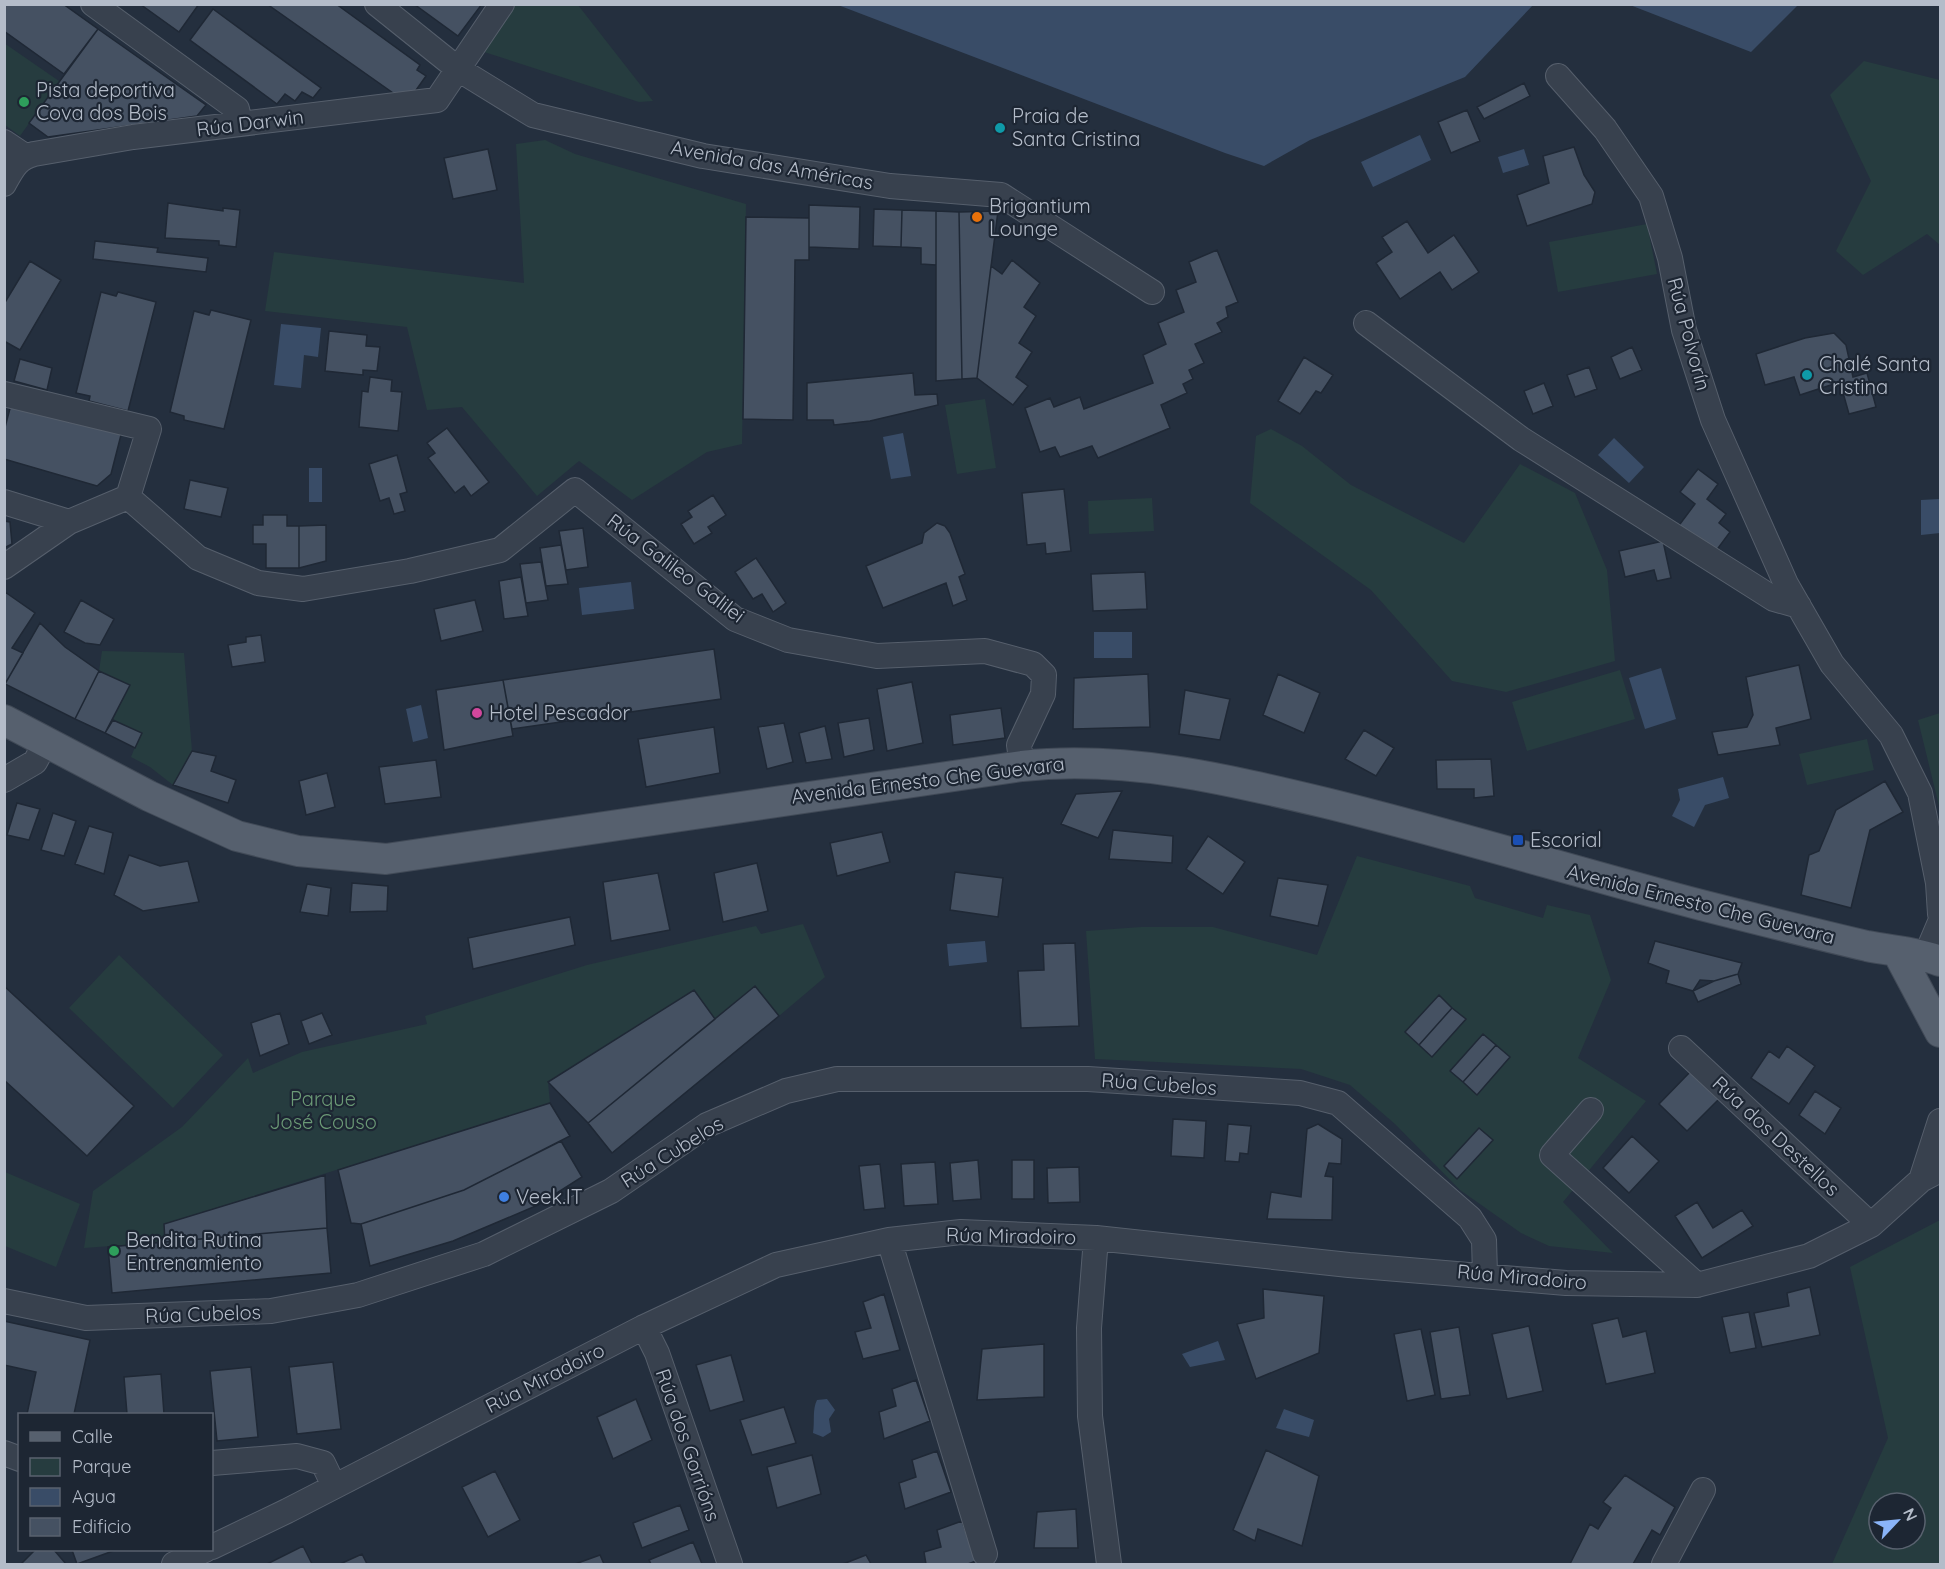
<svg xmlns="http://www.w3.org/2000/svg" width="1945" height="1569" font-family="Quicksand,sans-serif">
  <style>
    .green { fill: #263c3f; fill-rule: evenodd }
    .water { fill: #394c67 }
    .building { fill: #455162; stroke: #1f2835; stroke-width: 1.5 }
    .lines { fill: none; stroke-linecap: round; stroke-linejoin: round }
    .minor-casing { stroke: #565f6c; stroke-width: 26 }
    .major-casing { stroke: #414a57; stroke-width: 32 }
    .minor { stroke: #38414e; stroke-width: 24 }
    .major { stroke: #56606e; stroke-width: 30 }
    .leisure-dot { fill: #2e9e5b; stroke: #1d2633; stroke-width: 2 }
    .culture-dot { fill: #0f9aa8; stroke: #1d2633; stroke-width: 2 }
    .food-dot { fill: #e8710a; stroke: #1d2633; stroke-width: 2 }
    .hotel-dot { fill: #d1479c; stroke: #1d2633; stroke-width: 2 }
    .transit-dot { fill: #1a4fb4; stroke: #1d2633; stroke-width: 2 }
    .shop-dot { fill: #3f7fe0; stroke: #1d2633; stroke-width: 2 }
    .labels { text-anchor: middle; stroke-width: 4.5; stroke-linejoin: round; paint-order: stroke }
    .poi-label { font-size: 20px; fill: #b4bcc9; stroke: #1d2633; text-anchor: start }
    .street-label { font-size: 20px; fill: #b4bcc9; stroke: #1d2633 }
    .park-label { font-size: 20px; fill: #6b9a76; stroke: #1d2633 }
  </style>
  <rect width="100%" height="100%" fill="#242f3e"/>
  <!-- green -->
  <path class="green" d="M514,5h64l75,96 -14,1 -158,-51z
    M4,43l55,38 -39,55 -15,-11z
    M1864,61l76,19v165l-13,-11 -64,41 -27,-24 35,-70 -41,-86z
    M545,140l30,14 171,50 -4,240 -35,8 -75,48 -53,-39 -42,35 -75,-89 -35,3 -20,-83 -142,-16 9,-59 250,31 -8,-139z
    M1647,224l10,50 -99,18 -9,-50z
    M985,399l11,69 -39,6 -12,-69z
    M1271,429l31,17 49,39 113,58 56,-79 55,29 32,77 8,91 -109,31 -54,-11 -81,-91 -121,-87 6,-67z
    M1152,498l2,33 -65,3 -1,-33z
    M102,651l82,2 8,98 -19,34 -23,-18 -19,-10 4,-10 -22,-27 17,-35 -31,-14z
    M1620,670l15,49 -108,32 -15,-49z
    M1940,713v97l-22,-90z
    M1867,739l7,31 -67,15 -8,-31z
    M1357,856l113,30 5,12 68,20 4,-13 43,10 21,65 -33,78 68,43 -83,101 50,51 -64,-7 -28,-13 -61,-43 -65,-66 -45,-39 -49,-16 -206,-10 -9,-128 55,-4h72l104,28z
    M803,924l22,53 -46,39 -24,-30 -40,33 -21,-28 -146,91 2,21 -386,121 1,18 -81,6 9,-57 89,-64 66,-69 5,15 49,-21 125,-28 -2,-8 162,-51 169,-39 5,8z
    M119,955l104,100 -50,53 -104,-100z
    M5,1172l75,32 -24,63 -51,-21z
    M1940,1220v344h-108l56,-126 -38,-171zM1879,1503h36v36h-36z"/>
  <!-- water -->
  <path class="water" d="M838,5l695,-1v1l-68,72 -155,63 -46,26 -39,-13z
    M1630,5h168l-47,47z
    M1420,135l11,25 -58,27 -12,-25z
    M1524,149l5,16 -26,8 -5,-16z
    M281,324l40,4 -3,29 -14,-2 -3,33 -27,-3z
    M903,433l8,43 -20,3 -8,-42z
    M1614,438l30,29 -15,16 -31,-28z
    M309,468h13v34h-13z
    M1940,499v34l-19,2v-35z
    M631,582l3,27 -52,6 -3,-27z
    M1094,632h38v26h-38z
    M1661,668l15,51 -31,10 -16,-51z
    M421,705l7,33 -15,4 -7,-33z
    M1723,777l6,21 -24,7 -11,22 -22,-11 8,-16 -2,-11z
    M985,941l2,21 -38,4 -2,-22z
    M1218,1341l7,19 -35,7 -8,-13z
    M827,1399l8,11 -6,9 2,13 -8,5 -10,-4c2,-12 -1,-23 4,-33z
    M1284,1409l30,11 -5,17 -33,-9z"/>
  <!-- building -->
  <path class="building" d="M4,4h59l35,25 -34,45 -60,-43z
    M140,4h59l-20,28z
    M267,4h69l84,61 -3,5 9,6 -12,17 -18,2z
    M414,4h68l-24,32z
    M213,9l108,79 -8,10 -11,-6 -7,9 -10,-7 -8,10 -87,-64z
    M98,29l108,76 -9,11 -149,21 -19,-14z
    M1524,83l6,13 -46,23 -7,-12z
    M1467,110l13,31 -29,12 -13,-31z
    M1574,147l10,28 11,17 -3,12 -65,22 -10,-31 32,-12 -6,-27z
    M488,149l9,41 -44,9 -9,-41z
    M168,203l55,8v-3l17,2 -4,37 -17,-2v-4l-54,-3z
    M809,205l51,2 -1,42 -50,-2z
    M874,209l28,1 -1,37 -28,-1z
    M902,210l34,1v54l-15,-1v-16l-20,-1z
    M936,211l23,1 3,167 -26,2z
    M998,211l-21,167 -15,1 -3,-167z
    M746,217l63,1v42h-14l-2,160 -50,-1z
    M1407,221l21,32 26,-18 25,37 -27,18 -12,-18 -40,27 -24,-36 16,-11 -10,-15z
    M95,241l63,7 -1,4 51,6 -2,14 -113,-13z
    M1217,250l21,52 -12,5 2,10 -11,6 5,9 -27,12 9,19 -15,7 4,9 -10,5 4,9 -26,12 9,23 -72,30 -6,-12 -32,11 -5,-10 -15,5 -15,-44 25,-10 4,9 26,-10 4,12 69,-26 -10,-28 23,-11 -8,-21 26,-11 -8,-22 20,-8 -7,-20z
    M1012,260l28,23 -16,24 12,9 -17,27 13,9 -16,25 12,9 -15,19 -36,-27 14,-112 11,8z
    M30,261l31,19 -41,70 -16,-9v-37z
    M101,292l15,4 2,-4 38,10 -28,109 -39,-10 1,-5 -14,-3z
    M211,310l40,10 -27,109 -40,-9v-4l-14,-4 24,-101 15,4z
    M329,331l38,4 -1,11 14,1 -3,24 -14,-1v5l-38,-4z
    M1834,333l12,12 7,32 14,-4 9,34 -27,7 -9,-32 -40,13 -6,-18 -29,8 -9,-31 49,-16z
    M1632,347l10,23 -22,9 -9,-22z
    M1304,357l29,18 -12,18 -5,-2 -16,23 -22,-13z
    M20,359l32,9 -5,22 -33,-9z
    M1589,367l8,22 -22,8 -8,-22z
    M913,373l2,22 22,-1 1,11 -68,16 -36,4 -1,-5h-26v-37z
    M370,377l22,3 -1,11 11,1 -4,39 -39,-4 3,-36 6,1z
    M1544,383l9,23 -20,8 -9,-23z
    M12,401l110,30 -11,43 -14,12 -93,-27v-28z
    M447,428l42,54 -18,14 -7,-10 -9,7 -27,-35 7,-5 -8,-10z
    M397,455l10,37 -7,2 5,17 -11,3 -5,-16 -9,3 -11,-37z
    M1698,469l20,15 -11,15 19,15 -7,9 11,9 -17,23 -36,-27 18,-24 -15,-12z
    M190,480l38,8 -7,29 -37,-8z
    M1064,489l7,62 -25,3 -1,-11 -18,2 -5,-52z
    M713,495l13,20 -18,12 4,6 -18,11 -13,-20 11,-7 -4,-6z
    M263,515h24v11h12v42h-33v-24h-13v-19h10z
    M4,521l6,1 2,22 -8,4z
    M937,523l8,3 5,7 15,41 -6,3 8,23 -14,6 -7,-23 -63,25 -17,-42 56,-23 2,-10z
    M326,525v36l-27,7v-42z
    M583,528l5,39 -22,3 -7,-39z
    M1663,541l8,37 -14,3 -3,-11 -29,7 -6,-26z
    M561,545l7,39 -22,2 -6,-38z
    M756,558l30,45 -13,9 -11,-18 -9,5 -18,-27z
    M541,562l7,38 -22,3 -6,-39z
    M1145,572l2,37 -54,2 -2,-37z
    M521,577l7,39 -24,3 -5,-38z
    M5,592l30,21 -23,35 11,5 -18,31z
    M81,600l33,19 -14,26 -15,-2 -21,-11z
    M475,600l8,31 -42,10 -7,-32z
    M40,623l25,24 34,24 -24,48 -70,-35z
    M261,635l4,27 -33,5 -4,-22 18,-3v-5z
    M714,649l7,50 -209,30 -9,-49z
    M1799,665l12,54 -35,9 4,17 -62,10 -6,-23 35,-5 6,-12 -7,-38z
    M99,671l31,14 -25,48 -30,-14z
    M1148,674l2,53 -77,2 1,-51z
    M1278,674l42,19 -16,40 -41,-18z
    M503,680l10,56 -69,14 -8,-60z
    M912,682l11,61 -36,8 -10,-62z
    M1185,690l45,9 -10,41 -41,-6z
    M1001,708l4,30 -52,7 -3,-30z
    M869,718l5,32 -30,7 -6,-34z
    M113,720l29,13 -7,15 -30,-15z
    M784,723l9,39 -26,7 -9,-42z
    M825,726l7,33 -26,4 -7,-30z
    M714,727l6,46 -74,14 -8,-48z
    M1364,730l30,18 -18,28 -31,-17z
    M192,751l24,5 -5,15 25,9 -8,23 -55,-18z
    M1491,759l3,37 -20,2v-9h-37l-1,-29z
    M436,760l5,37 -56,7 -6,-37z
    M327,773l8,34 -29,8 -7,-34z
    M1885,781l18,31 -33,18 -19,78 -50,-13 8,-40 10,-4 17,-41z
    M1122,791l-24,47 -37,-14 15,-30z
    M17,803l23,6 -11,31 -22,-5z
    M53,813l23,8 -12,35 -23,-6z
    M89,826l24,7 -9,41 -29,-10z
    M1113,830l60,6 -1,27 -63,-4z
    M882,832l8,30 -53,14 -7,-33z
    M1208,836l37,26 -22,32 -37,-25z
    M129,855l31,11 28,-5 11,41 -56,9 -29,-16z
    M757,863l11,48 -45,11 -9,-49z
    M955,872l48,6 -5,39 -48,-7z
    M658,873l12,57 -59,11 -8,-59z
    M1278,878l50,7 -10,41 -48,-10z
    M352,883l36,3 -1,25 -37,1z
    M307,884l24,4 -3,28 -28,-4z
    M570,917l5,28 -102,24 -5,-31z
    M1655,941l87,22 -4,11 -24,7 -14,-1 -7,11 -27,-8 3,-12 -21,-8z
    M1075,943l4,83 -58,2 -3,-57 26,-1 -1,-26z
    M1738,974l3,10 -43,18 -5,-11 21,-10z
    M4,986l130,120 -47,50 -83,-76z
    M755,986l24,30 -167,137 -24,-30z
    M694,990l21,29 -127,104 -40,-41z
    M1439,995l13,13 -33,37 -14,-13z
    M1452,1008l14,11 -34,38 -13,-12z
    M280,1013l9,31 -29,12 -9,-33z
    M322,1013l10,22 -23,9 -8,-23z
    M1483,1034l13,11 -33,37 -13,-11z
    M1496,1045l14,12 -33,38 -14,-13z
    M1787,1046l28,20 -26,38 -38,-26 18,-27 10,7z
    M1691,1071l28,28 -32,32 -28,-27z
    M1815,1091l26,17 -16,26 -26,-19z
    M550,1103l20,33 -106,54 -103,34 -10,-1 -13,-53z
    M1173,1119l33,2 -2,37 -33,-2z
    M1228,1124l23,2 -3,28 -8,-1 -1,9 -14,-1z
    M1318,1124l24,15 -1,25 -12,-1 -4,13 8,1 -1,43 -65,-1 4,-27 30,5 6,-68z
    M1479,1128l14,12 -36,39 -13,-13z
    M1632,1136l27,25 -30,32 -26,-25z
    M561,1141l21,36 -44,28 -85,36 -83,25 -9,-42 103,-34z
    M978,1160l3,39 -28,2 -3,-38z
    M1012,1160h22v39h-22z
    M935,1162l3,42 -34,2 -3,-42z
    M880,1164l5,44 -21,2 -5,-44z
    M1079,1167l1,35 -32,1 -1,-35z
    M325,1175l2,53 -162,14 -1,-18z
    M1697,1202l16,26 29,-18 11,16 -51,32 -27,-42z
    M327,1228l4,45 -219,20 -4,-46z
    M1810,1287l10,48 -58,12 -8,-34 35,-7 -2,-13z
    M1263,1289l61,7 -5,57 -63,26 -19,-55 27,-6z
    M884,1294l16,56 -37,9 -8,-27 16,-4 -8,-26z
    M1749,1312l7,36 -26,5 -8,-36z
    M1618,1318l5,19 23,-6 9,42 -49,11 -14,-60z
    M4,1321l86,19 -16,74h-47l9,-42 -32,-7z
    M1529,1326l14,65 -36,8 -15,-65z
    M1459,1327l11,68 -29,4 -11,-67z
    M1421,1329l14,66 -28,6 -13,-67z
    M1044,1344v53l-67,3 5,-51z
    M731,1355l13,46 -34,10 -14,-46z
    M333,1362l8,67 -44,5 -8,-67z
    M251,1367l7,70 -41,4 -7,-70z
    M161,1374l3,40h-37l-3,-37z
    M916,1380l14,41 -46,18 -5,-27 17,-6 -4,-17z
    M636,1399l16,41 -39,19 -16,-42z
    M784,1407l12,36 -44,12 -12,-35z
    M1266,1450l53,26 -17,70 -44,-17 -3,12 -22,-11z
    M937,1451l14,41 -46,17 -6,-26 17,-6 -4,-17z
    M812,1455l9,39 -44,14 -10,-41z
    M495,1471l25,49 -32,17 -26,-50z
    M1625,1475l50,32 -15,28 -8,-5 -19,34h-63l20,-40 8,5 13,-21 -8,-6z
    M680,1505l9,25 -47,18 -9,-25z
    M1076,1509l2,39h-44l3,-36z
    M962,1521l14,40 -8,3h-42l-2,-12 17,-5 -4,-17z
    M693,1542l9,22h-51l-2,-4z
    M303,1546l9,18h-45z
    M35,1550h19l12,14h-45z
    M72,1550h41v1l-36,13z
    M362,1554l5,10h-27z
    M600,1555l4,9h-29z
    M866,1555l5,9h-28z"/>
  <g class="lines">
    <defs>
      <path id="minor" d="M93,4l144,105 3,15
        M377,4l81,65 75,46 170,41 187,30 111,9 151,97
        M1558,76l47,53 46,67 19,62 14,72 29,90 73,164 46,80 59,71 29,58 18,90 2,31
        M4,142l21,14
        M4,184c8,-14 13,-26 30,-30l99,-17 304,-37 65,-96
        M1366,323l155,116 253,160 25,7
        M4,394l145,35 -21,68
        M128,497l70,61 60,25 45,6 107,-18 90,-21 75,-60 160,129 53,21 89,16 108,-5 48,13 11,11 -1,19 -24,51 3,21
        M4,502l65,20
        M4,567l65,-45 59,-25
        M4,780l31,-18 11,-20
        M1926,955l14,-33
        M1681,1048l190,177
        M1591,1110l-39,45 145,130
        M1921,1180l19,-59
        M1096,1238l-7,90 1,88 19,148
        M889,1240l96,314
        M4,1301l82,17 185,-7 87,-16 126,-41 127,-63 96,-66 79,-34 51,-12h251l212,14 38,10 132,115 14,22 1,34
        M644,1327l13,26 73,211
        M4,1453l16,6
        M212,1463l85,-7 26,7 11,23
        M212,1547l75,-36 357,-184 132,-62 113,-25 72,-8 135,6 253,27 217,18 131,2 112,-29 62,-31 50,-45 19,-10
        M174,1564l31,-14
        M1664,1564l39,-74"/>
      <path id="major" d="M4,720l145,76 88,40 61,15 88,8 636,-93c103,-11 204,13 304,37 126,31 250,69 375,102 55,14 110,28 166,41 24,5 50,6 73,15
        M1898,953l42,79"/>
    </defs>
    <!-- minor casing -->
    <use href="#minor" class="minor-casing"/>
    <!-- major casing -->
    <use href="#major" class="major-casing"/>
    <!-- minor -->
    <use href="#minor" class="minor"/>
    <!-- major -->
    <use href="#major" class="major"/>
  </g>
  <!-- markers -->
  <g class="leisure-dot">
    <circle cx="24" cy="102" r="6"/>
    <circle cx="114" cy="1251" r="6"/>
  </g>
  <g class="culture-dot">
    <circle cx="1000" cy="128" r="6"/>
    <circle cx="1807" cy="375" r="6"/>
  </g>
  <circle class="food-dot" cx="977" cy="217" r="6"/>
  <circle class="hotel-dot" cx="477" cy="713" r="6"/>
  <rect class="transit-dot" x="1512" y="834" width="12" height="12" rx="3"/>
  <circle class="shop-dot" cx="504" cy="1197" r="6"/>
  <g class="labels">
    <!-- poi labels -->
    <g class="poi-label">
      <text x="36" y="97">Pista deportiva<tspan x="36" dy="23">Cova dos Bois</tspan></text>
      <text x="1012" y="123">Praia de<tspan x="1012" dy="23">Santa Cristina</tspan></text>
      <text x="989" y="213">Brigantium<tspan x="989" dy="23">Lounge</tspan></text>
      <text x="1819" y="371">Chalé Santa<tspan x="1819" dy="23">Cristina</tspan></text>
      <text x="489" y="720">Hotel Pescador</text>
      <text x="1530" y="847">Escorial</text>
      <text x="516" y="1204">Veek.IT</text>
      <text x="126" y="1247">Bendita Rutina<tspan x="126" dy="23">Entrenamiento</tspan></text>
    </g>
    <!-- street labels -->
    <g class="street-label">
      <text transform="translate(250 123) rotate(-7)" y="7">Rúa Darwin</text>
      <text transform="translate(772 165) rotate(10)" y="7">Avenida das Américas</text>
      <text transform="translate(1689 334) rotate(75)" y="7">Rúa Polvorín</text>
      <text transform="translate(676 568) rotate(37)" y="7">Rúa Galileo Galilei</text>
      <text transform="translate(928 780) rotate(-7)" y="7">Avenida Ernesto Che Guevara</text>
      <text transform="translate(1701 904) rotate(14)" y="7">Avenida Ernesto Che Guevara</text>
      <text transform="translate(1159 1084) rotate(4)" y="7">Rúa Cubelos</text>
      <text transform="translate(1776 1136) rotate(43)" y="7">Rúa dos Destellos</text>
      <text transform="translate(672 1152) rotate(-32)" y="7">Rúa Cubelos</text>
      <text transform="translate(1011 1236) rotate(1)" y="7">Rúa Miradoiro</text>
      <text transform="translate(1522 1277) rotate(5)" y="7">Rúa Miradoiro</text>
      <text transform="translate(203 1314) rotate(-2)" y="7">Rúa Cubelos</text>
      <text transform="translate(545 1378) rotate(-27)" y="7">Rúa Miradoiro</text>
      <text transform="translate(688 1445) rotate(71)" y="7">Rúa dos Gorrións</text>
    </g>
    <!-- park labels -->
    <g class="park-label">
      <text x="323" y="1106">Parque<tspan x="323" dy="23">José Couso</tspan></text>
    </g>
  </g>
  <!-- border -->
  <rect width="1945" height="1569" fill="none" stroke="#b4bcc9" stroke-width="12"/>
  <!-- legend -->
  <rect x="18" y="1413" width="195" height="138" fill="#1d2633" stroke="#59626f" stroke-width="1.5"/>
  <rect x="30" y="1432" width="30" height="9" fill="#56606e" stroke="#59626f" stroke-width="1.5"/>
  <text x="72" y="1443" font-size="18" fill="#b4bcc9">Calle</text>
  <rect x="30" y="1458" width="30" height="18" fill="#263c3f" stroke="#59626f" stroke-width="1.5"/>
  <text x="72" y="1473" font-size="18" fill="#b4bcc9">Parque</text>
  <rect x="30" y="1488" width="30" height="18" fill="#394c67" stroke="#59626f" stroke-width="1.5"/>
  <text x="72" y="1503" font-size="18" fill="#b4bcc9">Agua</text>
  <rect x="30" y="1518" width="30" height="18" fill="#455162" stroke="#59626f" stroke-width="1.5"/>
  <text x="72" y="1533" font-size="18" fill="#b4bcc9">Edificio</text>
  <!-- north arrow -->
  <g transform="translate(1897 1521) rotate(64)"><circle r="28" fill="#1d2633" stroke="#59626f" stroke-width="1.5"/>
  <path d="M0-4.5L10 22L0 15L-10 22Z" fill="#8ab4f8"/>
  <text y="-9" font-size="16" font-weight="bold" text-anchor="middle" fill="#b4bcc9">N</text>
  </g>
</svg>
